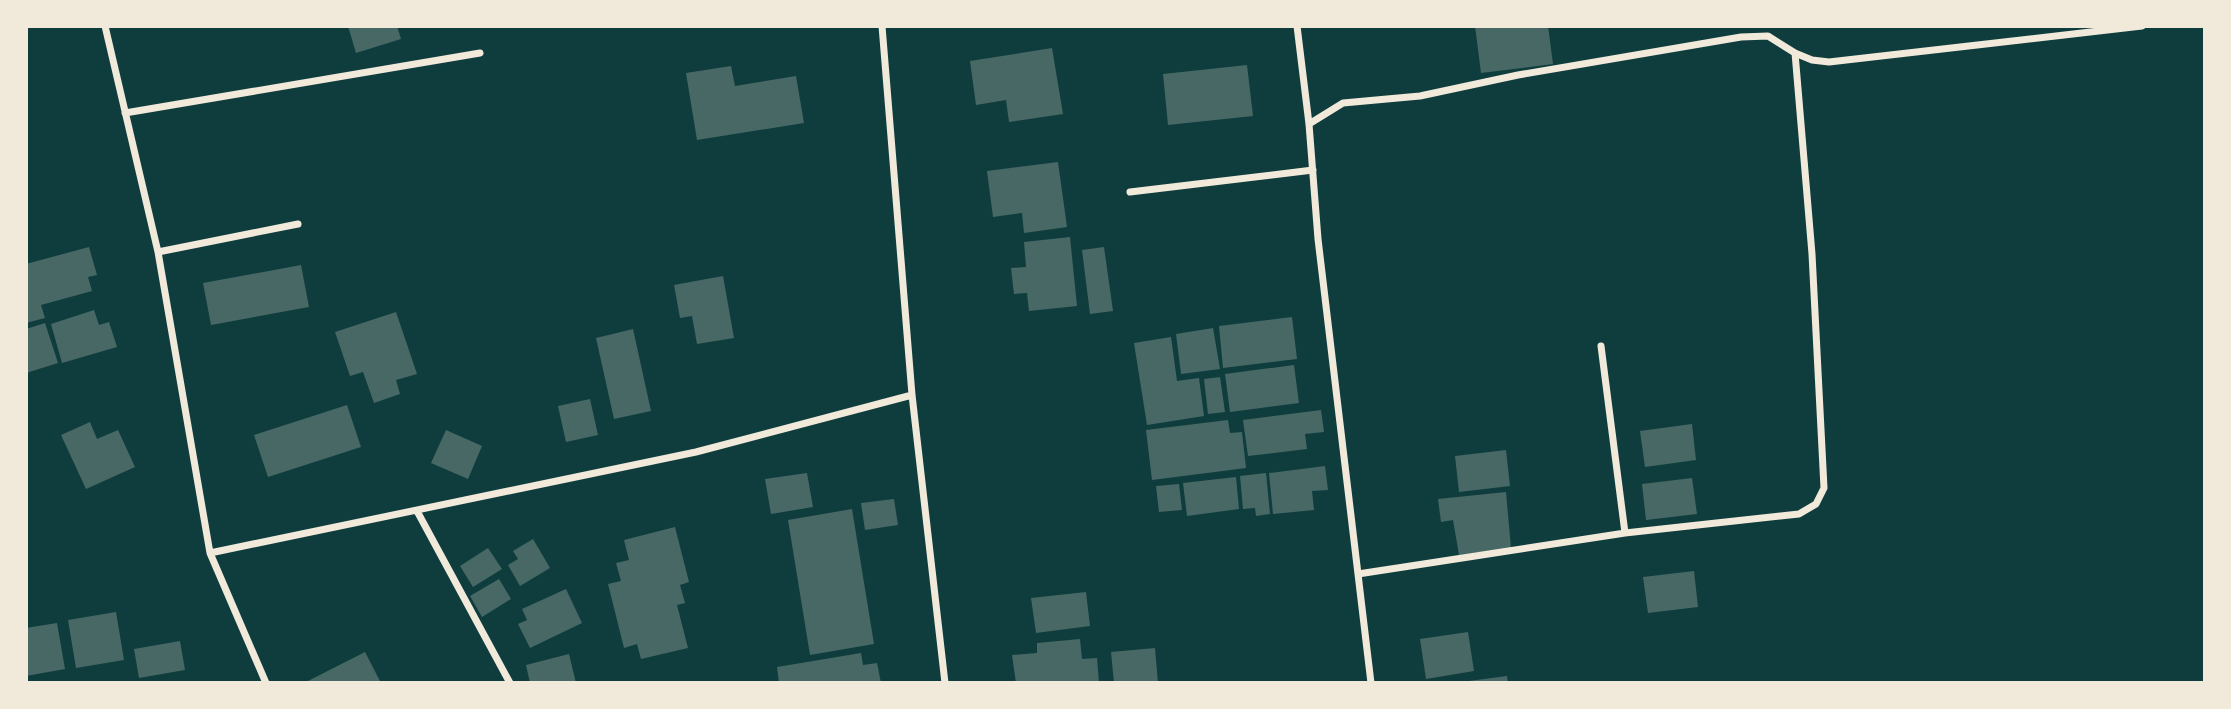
<svg xmlns="http://www.w3.org/2000/svg" width="2231" height="709" font-family="'IBM Plex Serif',serif">
  <style>
    .building { fill: #486865 }
    .lines { fill: none; stroke-linecap: round; stroke-linejoin: round }
    .minor { stroke: #f1e9da; stroke-width: 7 }
  </style>
  <rect width="100%" height="100%" fill="#0f3d3e"/>
  <!-- building -->
  <path class="building" d="M348,26h49l4,13 -45,14z
    M1475,26h73l5,38 -72,9z
    M1052,48l11,66 -54,8 -3,-22 -30,5 -6,-44z
    M1247,65l6,51 -85,9 -5,-51z
    M731,66l4,20 61,-10 8,47 -107,17 -11,-67z
    M1058,162l9,65 -43,6 -2,-20 -29,4 -6,-46z
    M1070,237l7,69 -48,5 -2,-18 -13,1 -3,-26 15,-1 -2,-25z
    M89,247l8,28 -9,2 4,14 -51,14 4,13 -19,5v-59z
    M1104,247l9,64 -23,3 -8,-64z
    M301,265l8,42 -98,18 -8,-42z
    M723,276l11,62 -37,6 -5,-28 -12,2 -6,-33z
    M94,310l5,15 10,-3 8,25 -55,16 -11,-39z
    M396,312l21,62 -21,6 4,14 -26,9 -11,-31 -13,4 -15,-44z
    M1292,317l5,42 -74,9 -4,-42z
    M45,323l13,40 -32,10v-44z
    M1213,328l7,41 -39,5 -5,-40z
    M633,329l18,82 -37,8 -18,-81z
    M1171,337l6,44 22,-3 5,38 -57,9 -13,-82z
    M1294,365l5,38 -69,9 -5,-38z
    M1220,377l5,35 -17,2 -4,-35z
    M590,399l8,36 -32,7 -8,-36z
    M347,405l14,42 -93,30 -14,-42z
    M1321,410l3,22 -19,2 2,15 -59,7 -5,-36z
    M1228,420l2,13 12,-1 4,36 -94,12 -6,-50z
    M90,422l7,17 21,-9 17,37 -49,22 -25,-54z
    M1692,424l4,36 -51,7 -5,-36z
    M446,430l36,16 -14,33 -37,-16z
    M1506,450l4,36 -51,6 -4,-36z
    M1325,466l3,24 -16,1 2,19 -41,4 -4,-41z
    M807,473l6,34 -42,7 -6,-35z
    M1266,473l4,41 -14,2 -1,-8 -12,1 -3,-33z
    M1236,477l3,32 -52,7 -4,-33z
    M1692,478l5,36 -51,6 -4,-36z
    M1179,484l3,26 -23,2 -3,-26z
    M1506,492l5,56 -52,7 -6,-35 -12,2 -3,-23z
    M894,499l4,26 -33,5 -4,-27z
    M852,509l22,135 -64,11 -22,-135z
    M675,527l14,55 -9,3 5,18 -8,2 11,43 -47,11 -4,-15 -13,4 -16,-64 13,-3 -5,-18 13,-3 -5,-20z
    M533,539l17,29 -30,18 -12,-21 10,-6 -5,-8z
    M488,548l14,21 -29,18 -13,-21z
    M1694,571l4,36 -50,6 -5,-36z
    M499,579l12,20 -29,18 -12,-21z
    M566,589l16,34 -52,25 -12,-24 9,-4 -5,-11z
    M1086,592l4,34 -54,7 -5,-35z
    M116,612l8,48 -48,8 -8,-48z
    M57,623l8,46 -39,7v-48z
    M1468,632l6,39 -48,8 -6,-40z
    M1080,639l2,20 15,-1 2,25h-83l-4,-28 25,-2v-10z
    M180,641l5,29 -46,8 -5,-29z
    M1155,648l3,35h-44l-3,-31z
    M365,652l16,31h-77z
    M861,653l2,12 14,-2 4,20h-102l-2,-16z
    M569,654l7,29h-46l-4,-18z
    M1507,676l1,7h-39v-2z"/>
  <g class="lines">
    <!-- minor -->
    <path class="minor" d="M105,26l53,226 52,301 56,130
      M882,26l30,369 33,288
      M1297,26l12,98 9,115 53,444
      M125,113l355,-60
      M1309,124l34,-21 77,-7 98,-21 223,-38 27,-1 27,17 17,7 17,2 313,-36
      M1130,192l183,-22
      M158,252l140,-28
      M1601,346l24,187
      M417,511l93,172
      M210,553l486,-101 216,-57
      M1358,574l267,-41 174,-19 17,-10 8,-16 -12,-234 -17,-201"/>
  </g>
  <!-- border -->
  <rect width="2231" height="709" fill="none" stroke="#f1e9da" stroke-width="56"/>
</svg>
